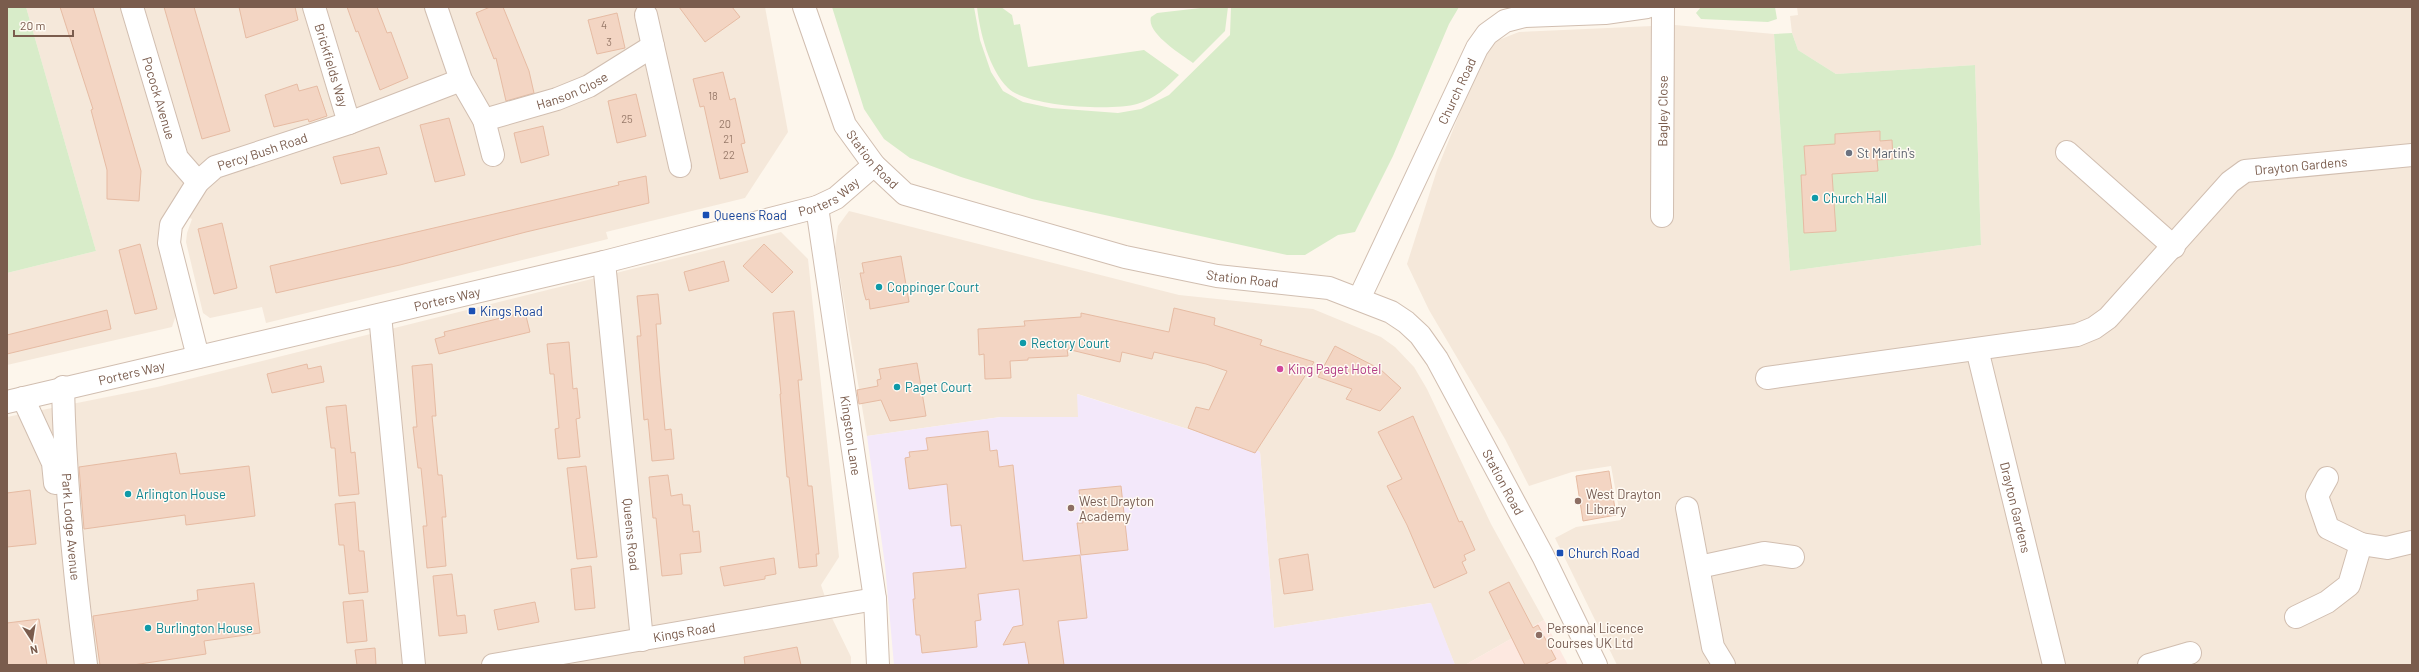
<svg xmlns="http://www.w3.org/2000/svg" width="2419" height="672" font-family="Barlow,sans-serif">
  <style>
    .residential { fill: #f5e8da }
    .commercial { fill: #fde8e0 }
    .education { fill: #f3e8fa }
    .green { fill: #d8ecc9 }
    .building { fill: #f3d5c3; stroke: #e6bba3 }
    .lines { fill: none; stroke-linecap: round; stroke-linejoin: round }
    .minor-casing { stroke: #d1beb0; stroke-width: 24 }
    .minor { stroke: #fff; stroke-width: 22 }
    .worship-dot { fill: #6b7280; stroke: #fffaf3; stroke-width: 1.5 }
    .culture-dot { fill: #0f9aa8; stroke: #fffaf3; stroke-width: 1.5 }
    .transit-dot { fill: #1a4fb4; stroke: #fffaf3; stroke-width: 1.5 }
    .hotel-dot { fill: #d1479c; stroke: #fffaf3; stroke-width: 1.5 }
    .education-dot { fill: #8d6e63; stroke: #fffaf3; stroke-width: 1.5 }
    .labels { text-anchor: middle; stroke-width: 3; stroke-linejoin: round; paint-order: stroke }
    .number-label { font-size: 11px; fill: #987a6a }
    .street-label { font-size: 13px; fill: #7a5c4d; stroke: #fffaf3 }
    .worship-label { font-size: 13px; fill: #5b616d; stroke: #fffaf3; text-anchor: start }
    .culture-label { font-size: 13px; fill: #0d838f; stroke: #fffaf3; text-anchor: start }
    .transit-label { font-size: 13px; fill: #164399; stroke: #fffaf3; text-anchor: start }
    .hotel-label { font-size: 13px; fill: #b23c85; stroke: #fffaf3; text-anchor: start }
    .education-label { font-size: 13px; fill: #785e54; stroke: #fffaf3; text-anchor: start }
  </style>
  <rect width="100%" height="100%" fill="#fdf6ec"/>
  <!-- residential -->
  <path class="residential" d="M26,7h739l23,125 -43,66 -139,34 2,7 -342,84 -4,-16 -52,11 -7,-5 -17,-71 1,-9 5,-14 -25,-10 -7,16 -2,13 19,74 -5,15 -165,38v-92l89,-22z
    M1797,7h615v658h-795l-62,-127 21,-11 45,-7 -10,-54 -39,6 -43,14 -24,-47 -76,-129 -22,-46 30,-94 41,-103 18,-26 23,-9 156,-7 99,9 16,237 191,-26 -6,-180 -139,9 -38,-24 -6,-17 -2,-17 8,-1z
    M849,211l330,84 134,14 68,28 14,10 19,20 13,22 64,135 53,96 -79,45h-10l-25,-62 -156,25 -14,-176 -182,-58v23h-78l-133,19 -32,-188 3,-22z
    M781,232l27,27 31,298 -18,28 11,33 19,39v8h-844v-248l150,-30z"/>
  <!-- commercial -->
  <path class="commercial" d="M1544,620l24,45h-103z"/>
  <!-- education -->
  <path class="education" d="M1077,394l183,58 14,176 157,-25 24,62h-561l-9,-100 -18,-129 134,-19h77z"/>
  <!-- green -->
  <path class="green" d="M7,7h19l70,244 -89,22z
    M832,7h142l6,33 11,32 12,19 20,11 28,6 67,5 23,-4 28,-14 61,-60 1,-28h228l-10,17 -56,132 -38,76 -17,3 -33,20h-18l-255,-56 -71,-22 -51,-19 -26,-19 -20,-30z
    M977,7h24l11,8 2,10 6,-1 8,43 116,-17 35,25c-12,12 -24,24 -42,29 -25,7 -110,3 -129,-16 -19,-19 -28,-55 -31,-81z
    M1209,7h19l-3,24 -32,32c-12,-9 -47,-30 -42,-46l6,-4z
    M1701,7h74l2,12 -9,3 -67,-3 -5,-6z
    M1792,33l6,17 38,24 139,-9 6,180 -191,26 -16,-237z"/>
  <!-- building -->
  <path class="building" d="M60,7h33l48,164 -2,30 -32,-2v-29l-16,-60 2,-1z
    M164,7h30l36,124 -28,8z
    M239,7h56l3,13 -52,18z
    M347,7h30l10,26 4,-1 17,46 -28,12 -22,-59 -2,1z
    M490,7h13l26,64 5,22 -28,8 -10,-43 -2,1 -18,-46z
    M679,7h53l8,10 -35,25z
    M617,13l8,35 -28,6 -9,-34z
    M723,72l7,28 5,-2 10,45 -4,1 7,28 -28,7 -16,-73 -4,1 -7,-28z
    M297,84l2,7 18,-5 10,30 -18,6 -1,-3 -34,8 -9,-32z
    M636,94l10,42 -29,7 -9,-42z
    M449,118l16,57 -30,7 -15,-57z
    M543,126l6,29 -28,8 -7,-30z
    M1880,131v10l12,-1 1,19 -16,1 1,11 -46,3 4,57 -32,2 -3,-58h5l-2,-29 31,-2v-10z
    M379,147l8,27 -46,10 -8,-27z
    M646,176l3,27 -123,29 -126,33 -124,28 -6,-27 349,-81 -1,-3z
    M222,223l15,65 -23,6 -16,-65z
    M140,244l17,65 -22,5 -16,-64z
    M764,244l29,28 -21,21 -29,-27z
    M901,256l8,46 -39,7 -1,-10 -3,1 -2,-7 -4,-20h4l-2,-10z
    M724,261l5,20 -40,10 -5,-19z
    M658,294l3,30h-5l4,52 5,54 6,-1 3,30 -22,2 -4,-42 -4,1 -7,-84h4l-4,-40z
    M1174,308l41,10 -1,7 48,15 -2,5 54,17 -59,91 -67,-25 8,-21 13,3 18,-39 -21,-7 -52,-12 -2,7 -30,-7 -2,10 -53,-13 1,7 -40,2v2l-18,1 1,17 -26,1 -1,-25 -5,1 -1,-26 47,-3 -1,-5 57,-4v-4l88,19z
    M107,310l4,19 -104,25v-19z
    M794,311l8,69h-4l10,106h4l7,68h-3l1,12 -18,2 -10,-91h-2l-7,-83h1l-8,-81z
    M525,312l5,20 -91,22 -4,-15 10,-3 -1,-4z
    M569,342l4,47 4,-1 3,30 -4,1 4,38 -22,2 -3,-30 4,-1 -5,-54h-4l-3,-30z
    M1335,346l45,23 21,19 -21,23 -34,-12 6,-10 -34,-12z
    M917,363l9,53 -36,5 -9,-21 -22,4 -2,-14 21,-4 -1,-6 4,-1 -2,-10z
    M307,364l1,5 13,-3 3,16 -52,11 -5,-19z
    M432,364l4,52h-4l6,59h4l4,42h-4l4,49 -19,2 -4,-42h4l-6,-58h-3l-5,-41h4l-5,-61z
    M346,405l5,48 4,-1 4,42 -20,2 -4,-48h-4l-5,-41z
    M1413,416l46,106 3,-1 13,29 -11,5 2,5 -4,2 5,11 -33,15 -27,-63 -20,-39 15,-7 -24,-47z
    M988,431l2,20 7,-1 2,17 14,-2 10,96 57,-6 7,63 -29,3 6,44h-35l-4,-23 -22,3 10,-18 10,-2 -4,-36 -41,5 3,26 -6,1 2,26 -55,6 -2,-18h-4l-3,-36h2l-2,-26 53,-5 -5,-43 -10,1 -4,-42 -38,5 -4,-31 5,-1 -1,-5 19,-2 -2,-12z
    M176,453l4,21 69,-8 6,50 -69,9 -1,-10 -101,14 -5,-62z
    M586,466l11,91 -20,2 -10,-91z
    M1609,471l7,44 -33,6 -7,-45z
    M668,475l3,21 11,-2 1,11h7l3,27 6,-1 2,21 -21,2 2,20 -20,2 -6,-58h-3l-4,-41z
    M1121,486l7,64 -47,5 -4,-32h6l-4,-33z
    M30,490l6,54 -29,3v-54z
    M355,502l4,49h5l4,41 -19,2 -5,-49h-5l-4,-41z
    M1308,554l5,36 -29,4 -5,-35z
    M774,558l2,16 -11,2v3l-41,7 -4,-19z
    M591,566l4,42 -20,2 -4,-41z
    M452,574l5,42 8,-1 2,18 -28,3 -6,-60z
    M1509,582l24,46 5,-3 18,34 -12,6h-19l-36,-73z
    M254,583l6,50 -56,8 2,13 -73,11h-33l-7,-49 105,-16 -1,-10z
    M363,600l4,41 -20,2 -4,-41z
    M535,602l4,20 -41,8 -4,-20z
    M39,619l8,46h-40v-42z
    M797,647l4,18h-56l-1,-8z
    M375,648l1,17h-19l-2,-15z"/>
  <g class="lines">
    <defs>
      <g id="minor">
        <path id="s1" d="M132,7l45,151 21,24"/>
        <path id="s2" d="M314,7l35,116"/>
        <path d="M436,7l25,73 23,40 9,35"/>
        <path id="s3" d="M804,7l41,118 29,40 31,29 220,63 92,19 112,12 62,24 15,10 14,13 17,24 106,197 53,109"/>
        <path d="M646,15l34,151"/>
        <path id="s4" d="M484,120l73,-21 32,-13 64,-40"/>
        <path d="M2067,152l107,95"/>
        <path id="s5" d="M817,207l58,392 3,66"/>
        <path id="s6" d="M1662,216l1,-209"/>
        <path id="s7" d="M604,262l38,378"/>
        <path id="s8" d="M1359,299l118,-251 10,-14 18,-13 20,-5 80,-3 42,-6"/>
        <path d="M380,315l34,350"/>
        <path id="s9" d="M1977,349l77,316"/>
        <path id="s10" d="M198,357l-29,-114 2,-18 27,-43 17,-15 134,-44 112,-43"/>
        <path id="s11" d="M1767,378l310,-43 17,-7 14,-10 122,-136 15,-11 167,-16"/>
        <path id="s12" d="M63,387c2,94 11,186 23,278"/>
        <path d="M23,398l30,65 2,20"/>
        <path id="s13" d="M7,402l597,-140 213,-55 19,-9 38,-33"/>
        <path d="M2327,478l-10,18 11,32 33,16"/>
        <path d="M1687,508l26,139 11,18"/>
        <path d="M1699,567l65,-14 29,4"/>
        <path d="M2296,617l31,-15 22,-17 12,-41 26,4 25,-6"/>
        <path id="s14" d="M493,665l382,-66"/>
        <path d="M2149,665l41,-12"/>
      </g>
    </defs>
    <!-- minor casing -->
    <use href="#minor" class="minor-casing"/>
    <!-- minor -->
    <use href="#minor" class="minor"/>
  </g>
  <!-- markers -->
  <circle class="worship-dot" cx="1849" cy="153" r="4"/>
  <g class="culture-dot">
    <circle cx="1815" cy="198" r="4"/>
    <circle cx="879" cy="287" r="4"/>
    <circle cx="1023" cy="343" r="4"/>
    <circle cx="897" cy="387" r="4"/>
    <circle cx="128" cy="494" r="4"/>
    <circle cx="148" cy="628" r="4"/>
  </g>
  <g class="transit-dot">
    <rect x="702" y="211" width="8" height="8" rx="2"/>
    <rect x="468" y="307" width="8" height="8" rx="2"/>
    <rect x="1556" y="549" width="8" height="8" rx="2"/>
  </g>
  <circle class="hotel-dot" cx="1280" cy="369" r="4"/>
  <g class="education-dot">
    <circle cx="1578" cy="501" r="4"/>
    <circle cx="1071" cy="508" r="4"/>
    <circle cx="1539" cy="635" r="4"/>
  </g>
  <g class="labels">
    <!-- number labels -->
    <g class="number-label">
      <text x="604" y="29">4</text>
      <text x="609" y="46">3</text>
      <text x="713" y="100">18</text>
      <text x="627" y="123">25</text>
      <text x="725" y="128">20</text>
      <text x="728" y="143">21</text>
      <text x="729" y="159">22</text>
    </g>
    <!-- street labels -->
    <g class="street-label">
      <text dy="5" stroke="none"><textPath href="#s2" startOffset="61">Brickfields Way</textPath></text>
      <text dy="5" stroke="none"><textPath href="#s4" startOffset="93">Hanson Close</textPath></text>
      <text dy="5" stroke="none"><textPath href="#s8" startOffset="230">Church Road</textPath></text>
      <text dy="5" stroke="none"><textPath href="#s1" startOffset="95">Pocock Avenue</textPath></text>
      <text dy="5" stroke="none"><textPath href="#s6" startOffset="105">Bagley Close</textPath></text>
      <text dy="5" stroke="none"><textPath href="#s10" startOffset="259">Percy Bush Road</textPath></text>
      <text dy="5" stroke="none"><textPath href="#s3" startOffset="169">Station Road</textPath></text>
      <text dy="5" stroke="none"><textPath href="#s11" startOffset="606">Drayton Gardens</textPath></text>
      <text dy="5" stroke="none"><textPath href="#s13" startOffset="848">Porters Way</textPath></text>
      <text dy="5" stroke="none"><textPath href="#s3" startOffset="565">Station Road</textPath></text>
      <text dy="5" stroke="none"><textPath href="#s13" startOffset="452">Porters Way</textPath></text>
      <text dy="5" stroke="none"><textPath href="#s13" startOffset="128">Porters Way</textPath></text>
      <text dy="5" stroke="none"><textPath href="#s5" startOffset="231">Kingston Lane</textPath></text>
      <text dy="5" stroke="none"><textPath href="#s3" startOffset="925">Station Road</textPath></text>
      <text dy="5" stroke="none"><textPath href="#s9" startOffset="163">Drayton Gardens</textPath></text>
      <text dy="5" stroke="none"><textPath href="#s12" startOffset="140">Park Lodge Avenue</textPath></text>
      <text dy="5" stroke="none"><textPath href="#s7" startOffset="274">Queens Road</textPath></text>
      <text dy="5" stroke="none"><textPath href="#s14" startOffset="194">Kings Road</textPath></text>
    </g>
    <!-- worship labels -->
    <g class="worship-label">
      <text x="1857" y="158">St Martin's</text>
    </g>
    <!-- culture labels -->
    <g class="culture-label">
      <text x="1823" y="203">Church Hall</text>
      <text x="887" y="292">Coppinger Court</text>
      <text x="1031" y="348">Rectory Court</text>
      <text x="905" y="392">Paget Court</text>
      <text x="136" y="499">Arlington House</text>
      <text x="156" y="633">Burlington House</text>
    </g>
    <!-- transit labels -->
    <g class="transit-label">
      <text x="714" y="220">Queens Road</text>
      <text x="480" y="316">Kings Road</text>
      <text x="1568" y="558">Church Road</text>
    </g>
    <!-- hotel labels -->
    <g class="hotel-label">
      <text x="1288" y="374">King Paget Hotel</text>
    </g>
    <!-- education labels -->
    <g class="education-label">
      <text x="1586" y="499">West Drayton<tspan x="1586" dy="15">Library</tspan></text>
      <text x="1079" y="506">West Drayton<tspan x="1079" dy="15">Academy</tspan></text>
      <text x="1547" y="633">Personal Licence<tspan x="1547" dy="15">Courses UK Ltd</tspan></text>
    </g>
  </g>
  <!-- border -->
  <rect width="2419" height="672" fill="none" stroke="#7a5c4d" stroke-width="16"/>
  <!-- north arrow -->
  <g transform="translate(32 640) rotate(168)" stroke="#fffaf3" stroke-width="3" paint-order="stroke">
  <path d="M0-3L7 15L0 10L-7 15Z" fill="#7a5c4d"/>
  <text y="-6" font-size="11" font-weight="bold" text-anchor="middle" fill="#7a5c4d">N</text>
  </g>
  <!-- scale -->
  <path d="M14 30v6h59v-6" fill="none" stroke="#7a5c4d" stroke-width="2"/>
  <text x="20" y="30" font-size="12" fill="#7a5c4d" stroke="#fffaf3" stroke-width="3" paint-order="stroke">20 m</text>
</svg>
